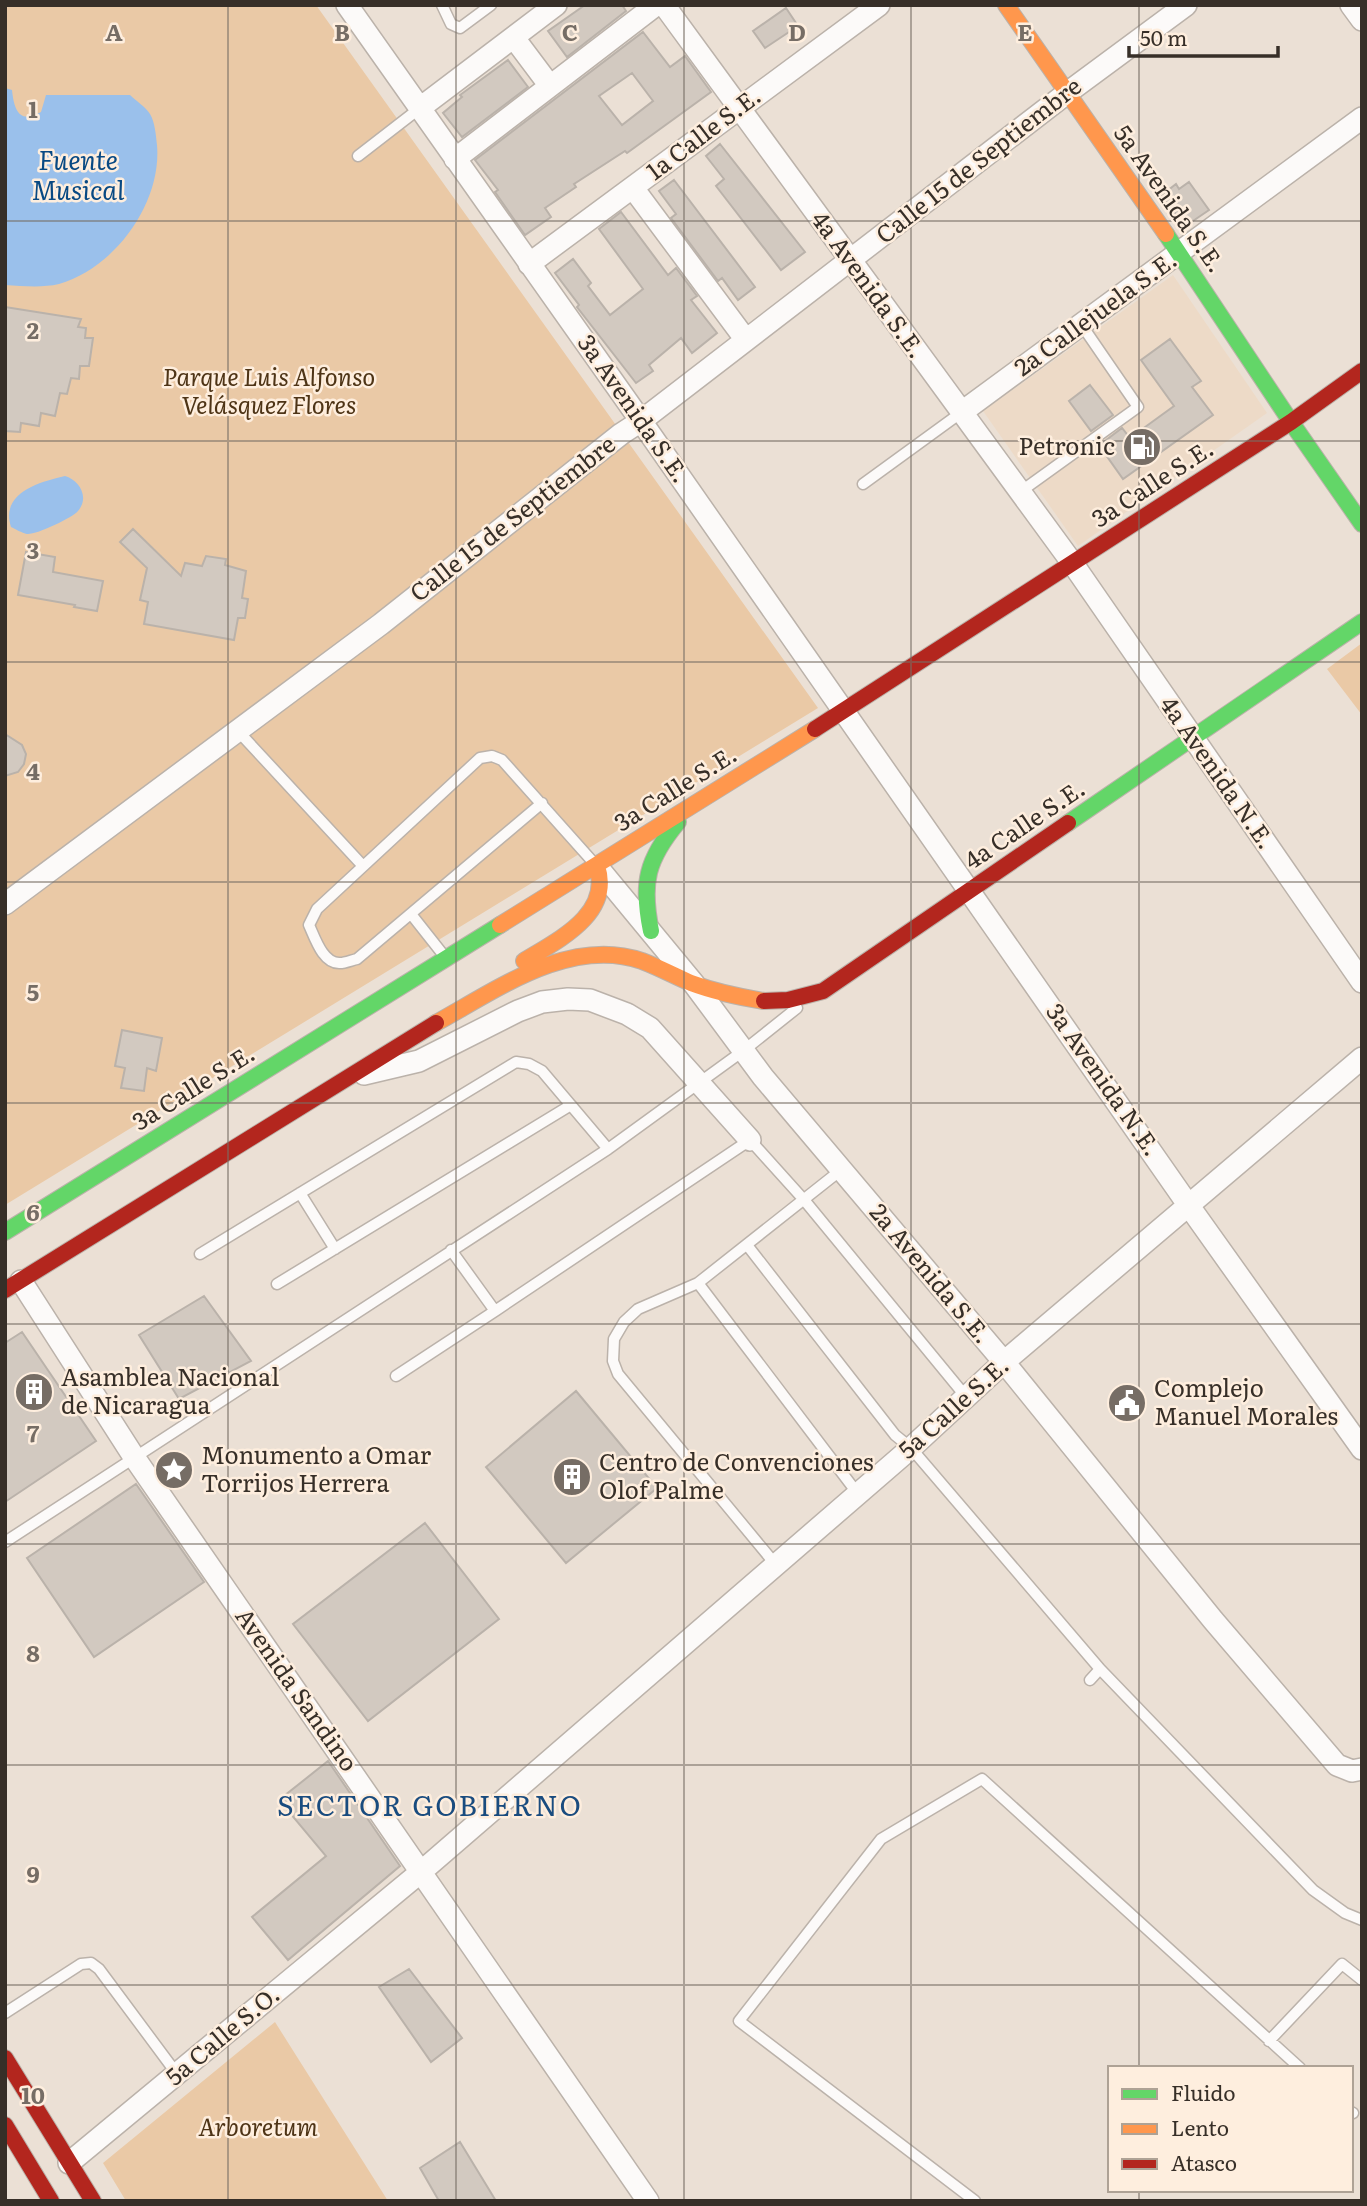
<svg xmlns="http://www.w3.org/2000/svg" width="1367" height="2206" font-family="Literata,serif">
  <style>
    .built { fill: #eddac7 }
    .green { fill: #eac9a6 }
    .water { fill: #9ac0eb }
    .building { fill: #d2c9c0; stroke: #bab2aa; stroke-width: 2; fill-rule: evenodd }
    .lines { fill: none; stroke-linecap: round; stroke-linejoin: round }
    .lane-casing { stroke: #bbb2aa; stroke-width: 13 }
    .street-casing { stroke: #bbb2aa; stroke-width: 24 }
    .fast-casing { stroke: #bbb2aa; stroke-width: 18 }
    .slow-casing { stroke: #bbb2aa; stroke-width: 18 }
    .jam-casing { stroke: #bbb2aa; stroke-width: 18 }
    .lane { stroke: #fcfaf9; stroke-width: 10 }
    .street { stroke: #fcfaf9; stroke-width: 21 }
    .fast { stroke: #63d668; stroke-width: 16 }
    .slow { stroke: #ff974d; stroke-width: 16 }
    .jam { stroke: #b3261e; stroke-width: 16 }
    .grid { fill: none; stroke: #766d65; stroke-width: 2; stroke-opacity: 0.55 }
    .labels { text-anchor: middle; stroke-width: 5; stroke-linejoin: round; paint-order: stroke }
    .street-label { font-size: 24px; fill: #372f28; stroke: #feeede }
    .park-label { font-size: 24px; font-style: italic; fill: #4e3416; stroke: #feeede }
    .poi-label { font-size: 24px; fill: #372f28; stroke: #feeede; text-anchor: start }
    .water-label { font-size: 26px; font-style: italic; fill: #084983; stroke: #feeede }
    .quarter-label { font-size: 28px; letter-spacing: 2px; fill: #1a4c7f; stroke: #feeede }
    .grid-label { font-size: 23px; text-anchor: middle; font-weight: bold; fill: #766d65; stroke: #feeede; stroke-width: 5; stroke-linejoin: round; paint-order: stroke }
  </style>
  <rect width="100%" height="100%" fill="#ebe0d5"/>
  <!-- built -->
  <path class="built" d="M1173,275l94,138 -189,133 -95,-135z"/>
  <!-- green -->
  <path class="green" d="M5,5h311l502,703 -813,497z
    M1362,643v72l-35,-46z
    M275,2022l113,179h-262l-23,-38z"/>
  <!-- water -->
  <path class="water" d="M5,88l7,2c2,19 7,35 29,22l5,-17h84c6,6 16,12 20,19 5,8 6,22 7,31 5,58 -42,123 -98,139 -17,4 -36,2 -54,1z
    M65,476c14,4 25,21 13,35 -6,7 -42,24 -51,23 -5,-1 -12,-5 -16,-7 -11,-34 28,-45 54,-51z"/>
  <!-- building -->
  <path class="building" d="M585,5h37l4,6 -59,46 -19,-26z
    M786,8l12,18 -33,22 -12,-17z
    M643,32l27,35 15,-11 26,36 -84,61 -2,-2 -51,33 2,3 -31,21 6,9 -26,18 -30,-43 3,-2 -23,-30zM632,73l21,28 -31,24 -23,-29z
    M508,60l20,27 -66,50 -19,-24 19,-16 -2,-2z
    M720,144l85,108 -24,18 -65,-84 8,-7 -18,-23z
    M674,180l81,107 -17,13 -16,-22 -4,3 -47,-63 5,-4 -17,-23z
    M1189,182l20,28 -19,13 -4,-5 -5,3 -19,-26 14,-11 3,5z
    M621,212l47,63 8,-7 21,28 -6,4 26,33 -25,20 -11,-15 -32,27 4,6 -17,12 -59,-76 2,-2 -24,-32 18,-14 18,24 -3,3 22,29 33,-26 -44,-60z
    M5,307l76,12 -3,8 8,1 -1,10h8l-4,28h-9l-1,13 -8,-1 -4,16 -7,-1 -5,23 -14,-3 -2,13 -18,-3 -1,9 -15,-1z
    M1170,339l31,42 -9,6 21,28 -90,64 -17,-24 2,-1 -7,-10 21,-16 8,10 44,-32 -33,-46z
    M1090,385l23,30 -22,16 -22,-30z
    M133,529l48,47 4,-13 17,3 4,-10 20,3 -1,6 21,6 -4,27 6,1 -3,19h-7l-4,22 -90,-16 4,-22 -8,-2 7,-32 -27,-26z
    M26,552l29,5 -2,15 50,9 -6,30 -23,-4 1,-2 -57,-10z
    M5,734l17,11 4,9 -2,10 -6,8 -13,4z
    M122,1030l40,8 -6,33 -9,-3 -3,23 -23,-3 4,-20 -10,-2z
    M204,1296l47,65 -72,38 -40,-64z
    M22,1332l74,109 -91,61v-159z
    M576,1391l81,97 -91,75 -80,-96z
    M136,1484l68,98 -110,75 -67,-99z
    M425,1523l74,96 -131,102 -75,-97z
    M328,1761l72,105 -112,94 -36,-43 74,-61 -47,-56z
    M409,1969l53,69 -31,24 -52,-75z
    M460,2142l36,59h-57l-19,-33z"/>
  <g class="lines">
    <defs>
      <path id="lane" d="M442,5l9,19 9,4 31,-23
        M358,156l62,-48
        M863,484l99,-72
        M1020,492l118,-85 -57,-83
        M238,731l125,135
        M542,803l-185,156c-5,1 -12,4 -17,4 -17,1 -25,-25 -31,-38l8,-16 163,-151 12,-2 10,4 91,102
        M411,914l34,43
        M300,1193l35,56
        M747,1245l148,190 16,13 189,221 213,221 32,23 17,7
        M451,1250l44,61 255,-171 55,61 162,197
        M200,1254l316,-192 13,2 13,7 66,78
        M698,1283l160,211
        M277,1284l294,-179
        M396,1376l99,-65
        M5,1542l603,-393 135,-98 54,-43
        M776,1565l-158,-191 -5,-13 1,-22 10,-17 14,-13 60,-26 143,-113
        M1090,1680l10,-11
        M5,2013l76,-49 10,-1 8,6 78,105
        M1269,2041l73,-77 20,16
        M1351,2112l2,1
        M975,2201l-236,-180 142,-182 101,-60 318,289"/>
      <path id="street" d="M347,5l294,416 548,785 173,243
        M664,5l409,559 289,418
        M1351,5l11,15
        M514,38l36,48
        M420,108l136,-103
        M455,159l201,-154
        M633,188l113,152
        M529,264l350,-259
        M962,412l400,-294
        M599,869l95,115 69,93 241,285 209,258 124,145 15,6 10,-2
        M5,904l376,-280 240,-190 20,-13 426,-328 119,-88
        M364,1074l55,-13 99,-50 24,-9 26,-3 22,1 37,14 23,14 100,112
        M21,1281l113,176 514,744
        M69,2163l353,-292 489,-423 93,-86 358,-304"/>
      <path id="fast" d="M1166,234l125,188 71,102
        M1068,823l294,-201
        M651,931c-10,-48 -4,-72 27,-109
        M5,1232l495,-307"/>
      <path id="slow" d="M1006,5l160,229
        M500,925l315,-196
        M524,961c34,-21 89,-47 73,-95
        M436,1023c60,-33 134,-87 206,-62 16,6 33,15 49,22 24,9 48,14 73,18"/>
      <path id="jam" d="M815,729l476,-307 71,-51
        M764,1001l24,-1 35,-9 245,-168
        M5,1290l431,-267
        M5,2058l88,143
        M5,2125l46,76"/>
    </defs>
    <!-- lane casing -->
    <use href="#lane" class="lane-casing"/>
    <!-- street casing -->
    <use href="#street" class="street-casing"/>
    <!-- fast casing -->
    <use href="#fast" class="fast-casing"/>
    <!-- slow casing -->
    <use href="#slow" class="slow-casing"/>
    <!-- jam casing -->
    <use href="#jam" class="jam-casing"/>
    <!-- lane -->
    <use href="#lane" class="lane"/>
    <!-- street -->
    <use href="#street" class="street"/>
    <!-- fast -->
    <use href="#fast" class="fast"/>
    <!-- slow -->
    <use href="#slow" class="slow"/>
    <!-- jam -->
    <use href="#jam" class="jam"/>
  </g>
  <!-- grid -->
  <path class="grid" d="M228,5v2196M456,5v2196M684,5v2196M911,5v2196M1139,5v2063M5,221h1357M5,441h1357M5,662h1357M5,882h1357M5,1103h1357M5,1324h1357M5,1544h1357M5,1765h1357M5,1985h1357M1139,2190v11"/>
  <!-- icons -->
  <defs>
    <symbol id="fuel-disc" viewBox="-11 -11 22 22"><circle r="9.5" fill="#766d65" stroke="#feeede"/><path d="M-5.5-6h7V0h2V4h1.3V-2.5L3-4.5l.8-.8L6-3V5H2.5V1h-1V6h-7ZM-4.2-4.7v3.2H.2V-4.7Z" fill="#fff"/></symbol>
    <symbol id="building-disc" viewBox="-11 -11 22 22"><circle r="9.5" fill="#766d65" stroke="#feeede"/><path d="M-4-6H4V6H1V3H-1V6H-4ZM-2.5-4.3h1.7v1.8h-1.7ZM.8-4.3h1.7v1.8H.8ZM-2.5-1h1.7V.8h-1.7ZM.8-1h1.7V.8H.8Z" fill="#fff"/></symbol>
    <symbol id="civic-disc" viewBox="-11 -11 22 22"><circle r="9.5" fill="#766d65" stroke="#feeede"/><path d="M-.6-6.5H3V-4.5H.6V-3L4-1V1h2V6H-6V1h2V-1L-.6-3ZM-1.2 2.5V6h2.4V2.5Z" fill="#fff"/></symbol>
    <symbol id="sight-disc" viewBox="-11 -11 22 22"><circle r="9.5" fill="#766d65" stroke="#feeede"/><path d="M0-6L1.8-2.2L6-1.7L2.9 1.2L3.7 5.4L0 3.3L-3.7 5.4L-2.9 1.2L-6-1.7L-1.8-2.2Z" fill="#fff"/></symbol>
  </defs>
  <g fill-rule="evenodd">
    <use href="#fuel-disc" x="1120" y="425" width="44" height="44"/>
    <use href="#building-disc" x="12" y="1370" width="44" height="44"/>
    <use href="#civic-disc" x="1105" y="1381" width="44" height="44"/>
    <use href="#sight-disc" x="152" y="1448" width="44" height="44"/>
    <use href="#building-disc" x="550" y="1455" width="44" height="44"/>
  </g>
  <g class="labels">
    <!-- street labels -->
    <g class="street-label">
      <text transform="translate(704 134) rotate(-37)" y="8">1a Calle S.E.</text>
      <text transform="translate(979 161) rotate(-38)" y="8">Calle 15 de Septiembre</text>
      <text transform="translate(1169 199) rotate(55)" y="8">5a Avenida S.E.</text>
      <text transform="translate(868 285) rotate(54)" y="8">4a Avenida S.E.</text>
      <text transform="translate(1096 314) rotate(-36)" y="8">2a Callejuela S.E.</text>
      <text transform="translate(633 409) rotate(55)" y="8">3a Avenida S.E.</text>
      <text transform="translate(1153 484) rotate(-33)" y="8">3a Calle S.E.</text>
      <text transform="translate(513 519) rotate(-38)" y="8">Calle 15 de Septiembre</text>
      <text transform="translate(1217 773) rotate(55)" y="8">4a Avenida N.E.</text>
      <text transform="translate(676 789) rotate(-32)" y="8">3a Calle S.E.</text>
      <text transform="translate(1025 825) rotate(-34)" y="8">4a Calle S.E.</text>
      <text transform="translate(1103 1080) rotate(55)" y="8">3a Avenida N.E.</text>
      <text transform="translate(194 1088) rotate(-32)" y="8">3a Calle S.E.</text>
      <text transform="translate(930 1274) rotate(50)" y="8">2a Avenida S.E.</text>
      <text transform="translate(954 1408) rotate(-42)" y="8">5a Calle S.E.</text>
      <text transform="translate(296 1690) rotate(55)" y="8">Avenida Sandino</text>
      <text transform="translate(223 2036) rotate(-40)" y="8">5a Calle S.O.</text>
    </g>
    <!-- park labels -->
    <g class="park-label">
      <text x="269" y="386">Parque Luis Alfonso<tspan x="269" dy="28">Velásquez Flores</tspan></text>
      <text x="258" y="2136">Arboretum</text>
    </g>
    <!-- poi labels -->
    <g class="poi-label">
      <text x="1115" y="455" text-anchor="end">Petronic</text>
      <text x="61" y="1386">Asamblea Nacional<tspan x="61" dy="28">de Nicaragua</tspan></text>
      <text x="1154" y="1397">Complejo<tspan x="1154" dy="28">Manuel Morales</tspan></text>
      <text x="201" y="1464">Monumento a Omar<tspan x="201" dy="28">Torrijos Herrera</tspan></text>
      <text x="599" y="1471">Centro de Convenciones<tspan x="599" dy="28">Olof Palme</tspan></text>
    </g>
    <!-- water labels -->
    <g class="water-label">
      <text x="78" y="170">Fuente<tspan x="78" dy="30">Musical</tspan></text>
    </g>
    <!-- quarter labels -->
    <g class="quarter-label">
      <text x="430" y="1816">SECTOR GOBIERNO</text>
    </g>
  </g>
  <g class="grid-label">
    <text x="114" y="41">A</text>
    <text x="342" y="41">B</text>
    <text x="570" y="41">C</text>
    <text x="797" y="41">D</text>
    <text x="1025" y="41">E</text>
    <text x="33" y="118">1</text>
    <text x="33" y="339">2</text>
    <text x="33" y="559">3</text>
    <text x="33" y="780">4</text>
    <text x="33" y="1001">5</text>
    <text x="33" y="1221">6</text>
    <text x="33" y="1442">7</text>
    <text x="33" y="1662">8</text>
    <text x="33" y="1883">9</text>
    <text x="33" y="2104">10</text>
  </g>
  <!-- border -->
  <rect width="1367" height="2206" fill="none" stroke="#372f28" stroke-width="14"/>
  <!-- legend -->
  <rect x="1108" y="2066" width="245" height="126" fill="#feeede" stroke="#aea295" stroke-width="2"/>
  <rect x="1122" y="2089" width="35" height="10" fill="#63d668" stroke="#aea295" stroke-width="2"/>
  <text x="1171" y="2101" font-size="21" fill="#372f28">Fluido</text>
  <rect x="1122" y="2124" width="35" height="10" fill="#ff974d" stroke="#aea295" stroke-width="2"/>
  <text x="1171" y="2136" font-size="21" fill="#372f28">Lento</text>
  <rect x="1122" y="2159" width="35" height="10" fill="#b3261e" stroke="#aea295" stroke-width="2"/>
  <text x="1171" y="2171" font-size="21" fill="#372f28">Atasco</text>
  <!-- scale -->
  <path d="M1129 46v10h149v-10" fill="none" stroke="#372f28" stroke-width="3.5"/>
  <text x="1140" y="46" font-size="21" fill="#372f28" stroke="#feeede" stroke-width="5" paint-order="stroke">50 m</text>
</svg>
